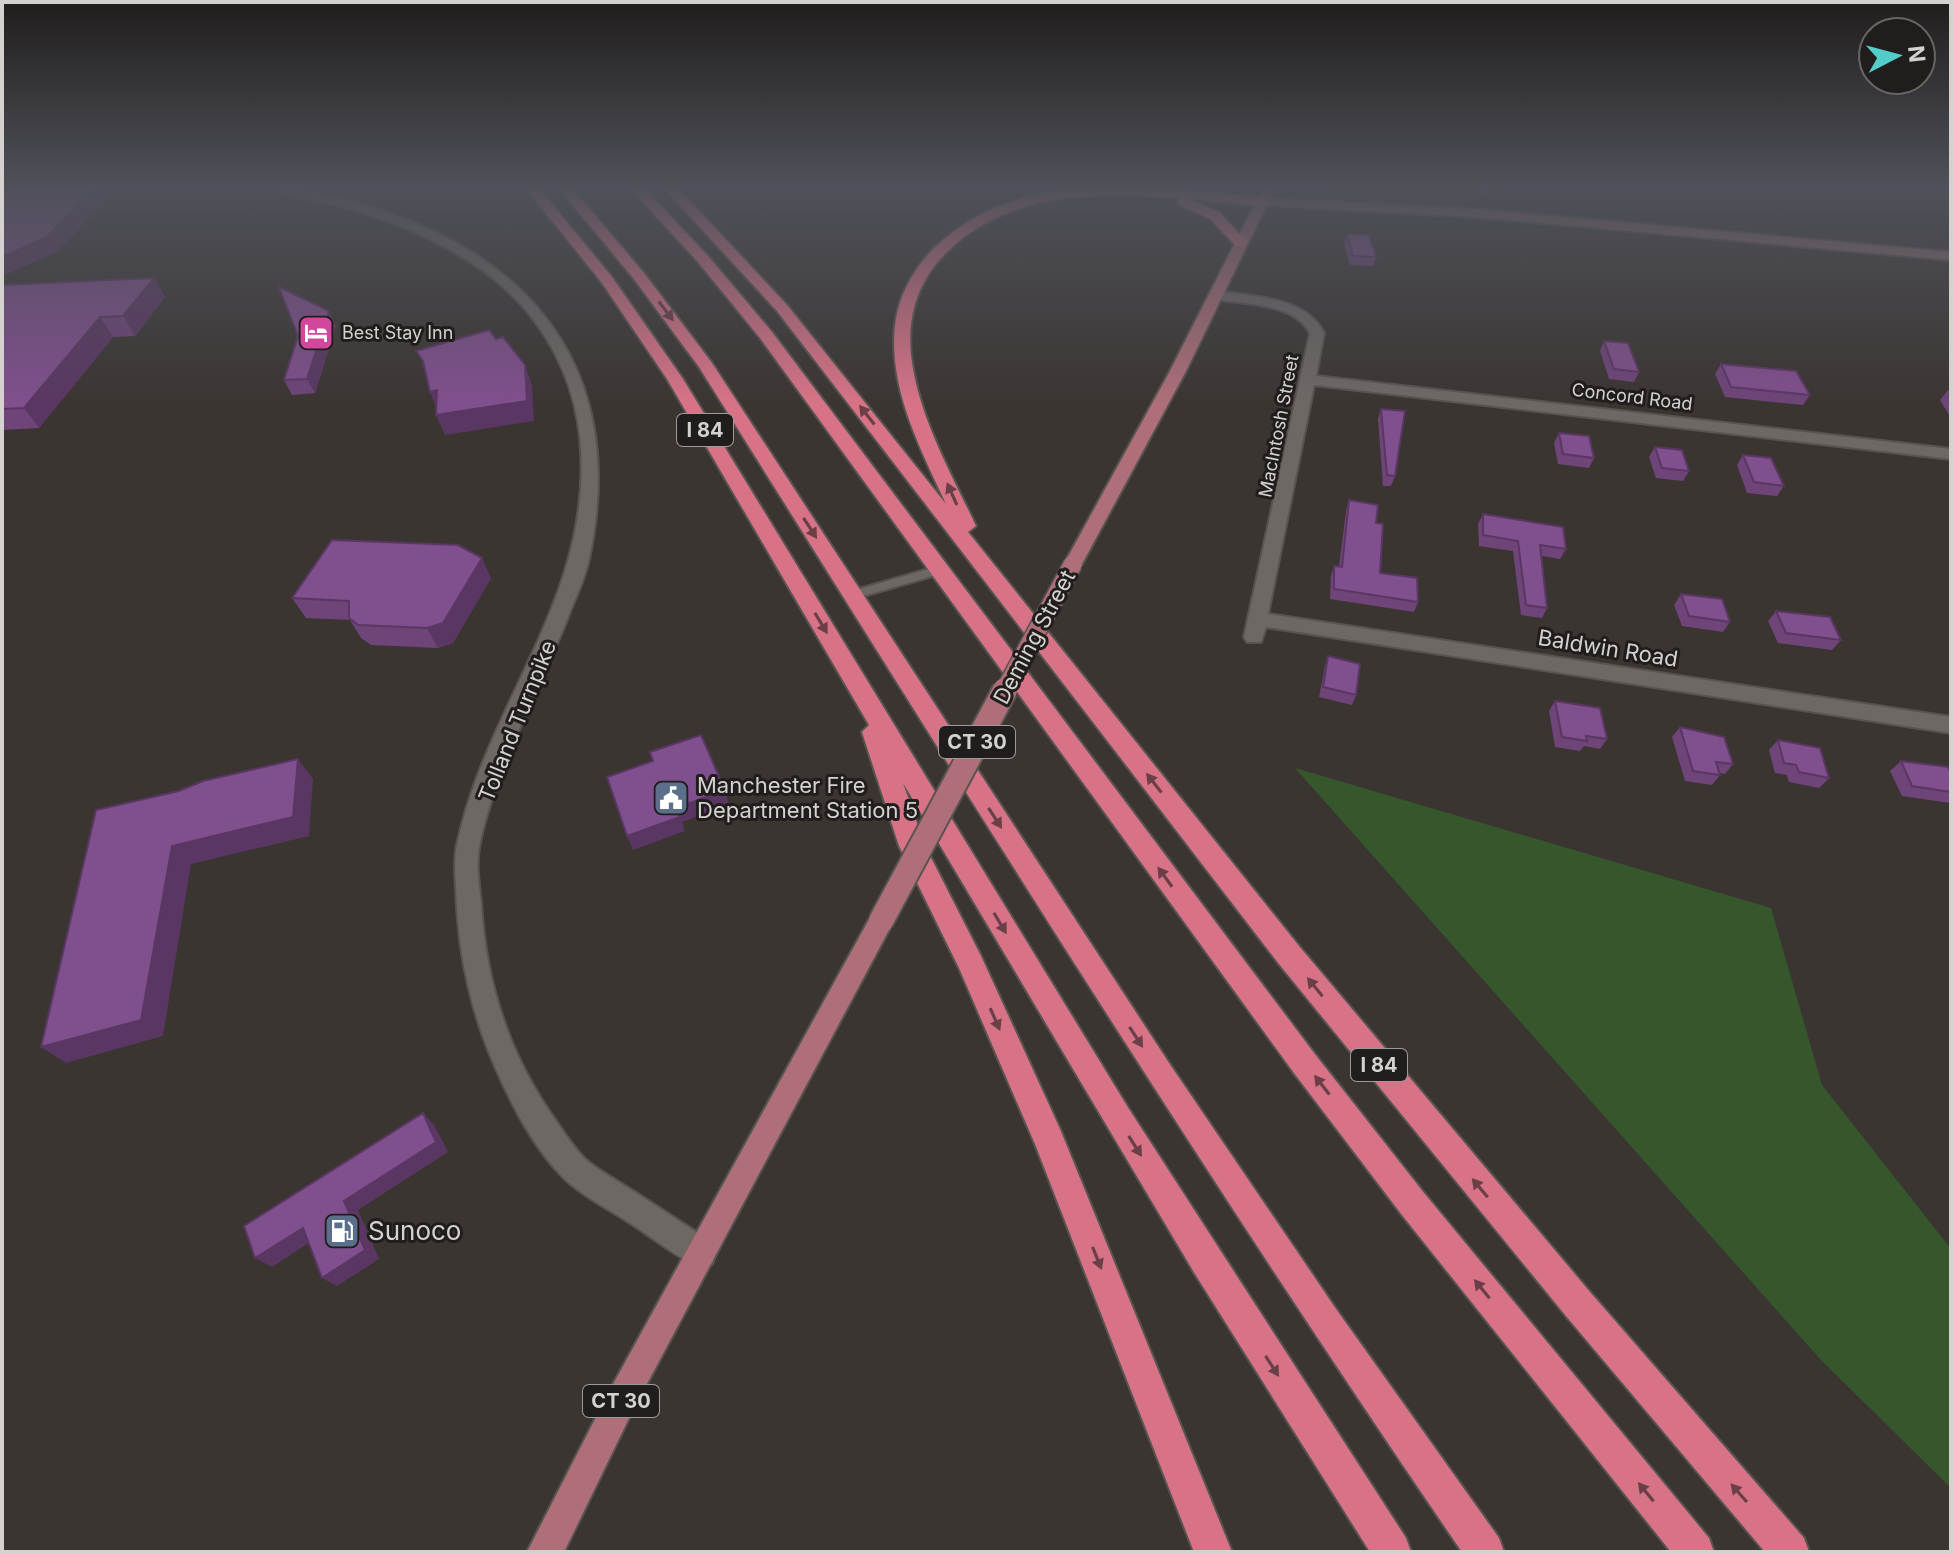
<svg xmlns="http://www.w3.org/2000/svg" width="1953" height="1554" font-family="Inter,sans-serif">
  <style>
    .commercial { fill: #493c2d }
    .green { fill: #36572c }
    .lines { fill: none; stroke-linecap: round; stroke-linejoin: round }
    .service-casing { stroke: #575350; stroke-width: 4 }
    .minor-casing { stroke: #575350; stroke-width: 4 }
    .tertiary-casing { stroke: #575350; stroke-width: 4 }
    .secondary-casing { stroke: #575350; stroke-width: 4 }
    .primary-casing { stroke: #575350; stroke-width: 4 }
    .motorway-casing { stroke: #575350; stroke-width: 4 }
    .service { fill: #6e6865; fill-rule: evenodd }
    .minor { fill: #6e6865; fill-rule: evenodd }
    .tertiary { fill: #6e6865; fill-rule: evenodd }
    .secondary { fill: #8e6b6f; fill-rule: evenodd }
    .primary { fill: #ae6f79; fill-rule: evenodd }
    .motorway { fill: #d87387; fill-rule: evenodd }
    .primary-bridge-far1-casing { stroke: #575350; stroke-width: 21; stroke-linecap: butt }
    .primary-bridge-casing { stroke: #575350; stroke-width: 28; stroke-linecap: butt }
    .primary-bridge-far1 { stroke: #ae6f79; stroke-width: 18 }
    .primary-bridge { stroke: #ae6f79; stroke-width: 24 }
    .wall { fill: #6e4479 }
    .shaded-wall { fill: #5a3763 }
    .building { fill: #804f8d; stroke: #5a3763; stroke-width: 2 }
    .oneway { fill: #6a3f47 }
    .labels { text-anchor: middle; stroke-width: 6; stroke-linejoin: round; paint-order: stroke }
    .far-poi-label { font-size: 18px; fill: #d4d1cf; stroke: #201d1c; text-anchor: start }
    .far-street-label { font-size: 18px; fill: #d4d1cf; stroke: #201d1c }
    .shield { fill: #201d1c; stroke: #9e9b99; stroke-width: 2 }
    .shield-label { font-size: 20px; font-weight: bold; fill: #d4d1cf }
    .street-label { font-size: 22px; fill: #d4d1cf; stroke: #201d1c }
    .poi-label { font-size: 22px; fill: #d4d1cf; stroke: #201d1c; text-anchor: start }
    .near-poi-label { font-size: 26px; fill: #d4d1cf; stroke: #201d1c; text-anchor: start }
  </style>
  <rect width="100%" height="100%" fill="#3b3532"/>
  <!-- commercial -->
  <path class="commercial" d="M1325,186h180l-3,18 -168,-11z"/>
  <!-- green -->
  <path class="green" d="M1295,768l476,140 51,177 129,164v239l-131,-129z"/>
  <g class="lines">
    <defs>
      <path id="service" d="M1483,186h7l-5,8h-6z
        M939,566l4,1v6l-90,26 -6,-4 2,-3z"/>
      <path id="minor" d="M1216,291c37,6 89,5 108,42l-8,43 635,73v10l-637,-74 -46,229 683,103v16l-685,-106 -5,15h-14l-3,-5 66,-304c-17,-32 -69,-28 -99,-35l-2,-3z"/>
      <path id="tertiary" d="M266,186c39,0 78,12 114,24 167,55 246,175 209,349 -4,20 -14,39 -21,58 -22,56 -50,109 -70,165 -8,21 -15,44 -19,66 -3,18 0,37 2,55 5,81 28,152 75,218 9,13 18,27 29,38 12,11 27,18 40,27 29,18 58,38 87,56l4,11 -4,11 -11,4c-23,-10 -44,-27 -65,-41 -22,-15 -49,-28 -69,-46 -27,-25 -50,-66 -65,-99 -30,-63 -44,-125 -46,-195 -1,-14 -2,-28 1,-42 30,-144 139,-251 123,-408 -5,-47 -24,-91 -54,-127 -47,-55 -118,-85 -186,-104 -23,-6 -53,-8 -74,-20z"/>
      <path id="secondary" d="M1262,198l212,11 477,43v8l-477,-43 -216,-12 -2,-3z"/>
      <path id="primary" d="M1264,186h12l-90,185 -104,193 -9,6 -7,-2 -2,-4 106,-193z
        M881,910l9,4 3,7 -3,7 -257,482 -69,142h-37l84,-164 261,-474z"/>
      <path id="motorway" d="M524,186h13l75,91 71,102 444,727 279,432 5,14h-41l-175,-278 -292,-491 22,63 56,110 79,173 172,423h-38l-159,-408 -76,-176 -60,-122 -37,-114 7,-7 -202,-346 -65,-96z
        M557,186h13l74,87 68,90 457,700 167,246 163,229 5,14h-42c-266,-388 -513,-787 -763,-1185l-65,-88z
        M628,186h14l66,70 64,76 542,721 110,140 285,345 5,14h-43l-269,-337 -108,-142 -534,-735 -62,-76z
        M662,186h14l111,119 159,199c-25,-54 -58,-116 -51,-179 4,-31 19,-57 41,-79 72,-67 173,-63 264,-54 22,2 45,2 67,7l2,3 -7,4 -72,-7 30,14 28,30 -7,4 -5,-1 -26,-27 -32,-15 1,-6c-81,-6 -168,-7 -230,52 -30,28 -42,64 -38,105 7,61 39,116 65,171l-8,6 331,414 291,346 214,246 5,14h-44l-199,-236 -287,-352 -502,-653z"/>
    </defs>
    <!-- service casing -->
    <use href="#service" class="service-casing"/>
    <!-- minor casing -->
    <use href="#minor" class="minor-casing"/>
    <!-- tertiary casing -->
    <use href="#tertiary" class="tertiary-casing"/>
    <!-- secondary casing -->
    <use href="#secondary" class="secondary-casing"/>
    <!-- primary casing -->
    <use href="#primary" class="primary-casing"/>
    <!-- motorway casing -->
    <use href="#motorway" class="motorway-casing"/>
    <!-- service -->
    <use href="#service" class="service"/>
    <!-- minor -->
    <use href="#minor" class="minor"/>
    <!-- tertiary -->
    <use href="#tertiary" class="tertiary"/>
    <!-- secondary -->
    <use href="#secondary" class="secondary"/>
    <!-- primary -->
    <use href="#primary" class="primary"/>
    <!-- motorway -->
    <use href="#motorway" class="motorway"/>
    <defs>
      <path id="primary-bridge-far1" d="M1004,692l69,-128"/>
      <path id="primary-bridge" d="M881,921l124,-231"/>
    </defs>
    <!-- primary-bridge-far1 casing -->
    <use href="#primary-bridge-far1" class="primary-bridge-far1-casing"/>
    <!-- primary-bridge casing -->
    <use href="#primary-bridge" class="primary-bridge-casing"/>
    <!-- primary-bridge-far1 -->
    <use href="#primary-bridge-far1" class="primary-bridge-far1"/>
    <!-- primary-bridge -->
    <use href="#primary-bridge" class="primary-bridge"/>
  </g>
  <!-- wall -->
  <path class="wall" d="M1347,234l29,23 -3,9 -23,-1 -6,-21z
    M154,278l11,19 -30,39 -22,1 -74,91 -37,2v-145z
    M336,326l-21,67 -23,2 -8,-15z
    M1604,341l35,31 -5,10 -25,-3 -9,-28z
    M1721,364l89,31 -7,10 -78,-8 -10,-23z
    M1948,390l3,1v27l-11,-18z
    M1381,409l14,67 -4,10h-8l-5,-67z
    M1559,433l35,25 -5,10 -31,-4 -4,-21z
    M1655,447l34,24 -6,10 -27,-3 -7,-21z
    M1743,455l41,31 -7,10 -30,-3 -10,-28z
    M1349,500l27,23 4,50 38,29 -4,10 -84,-13 1,-23 3,-10 5,1 7,-56z
    M1483,514l83,35 -6,10 -18,-3 5,52 -5,10 -21,-3 -8,-64 -34,-5 -1,-22z
    M491,578l-38,65 -15,5 -67,-3 -10,-7 -11,-18 -44,-2 -14,-20z
    M1681,594l49,28 -7,10 -41,-6 -8,-21z
    M1776,611l65,29 -9,10 -54,-7 -10,-22z
    M1328,656l28,39 -4,10 -33,-8 6,-31z
    M1555,701l52,38 -7,10 -16,-3 -4,5 -25,-4 -6,-36z
    M1680,727l53,37 -8,10 -5,-1v2l-8,10 -27,-4 -13,-44z
    M1778,740l51,38 -10,10 -30,-6 -2,-7 -12,-2 -6,-23z
    M1901,761l50,12v29l-1,1 -48,-7 -12,-25z"/>
  <!-- shaded-wall -->
  <path class="shaded-wall" d="M97,186h23l-63,66 -55,24v-19z
    M154,278l11,19 -30,39 -12,-20z
    M329,311l7,15 -21,67 -8,-14z
    M100,317l13,20 -74,91 -15,-20z
    M525,365l7,20 2,36 -89,14 -9,-20z
    M437,390l1,22 -8,-20z
    M482,558l9,20 -38,65 -15,5 -11,-20z
    M298,759l15,20 -4,57 -118,28 -28,172 -97,27 -25,-16 131,-201z
    M725,790l4,15 -47,17 3,9 -52,19 -6,-14 49,-28z
    M423,1113l11,12 14,27 -90,58 21,49 -42,27 -15,-8 22,-77z
    M303,1228l15,9 -46,30 -17,-9z"/>
  <!-- building -->
  <path class="building" d="M2,186h95l-50,51 -45,20z
    M1347,234l22,1 7,22 -23,-1z
    M154,278l-31,38 -23,1 -76,91 -22,1v-124z
    M279,287l50,24 -22,68 -23,1 14,-44z
    M489,330l7,9 7,-2 22,28 2,36 -91,14 1,-25 -7,2 -7,-31 -7,-10z
    M1604,341l24,2 11,29 -25,-3z
    M1721,364l75,7 14,24 -79,-8z
    M1381,409l24,2 -10,65 -8,-1z
    M1559,433l30,3 5,22 -31,-4z
    M1655,447l27,3 7,21 -27,-3z
    M1743,455l28,3 13,28 -30,-4z
    M1349,500l29,5 -2,18 7,1 -3,49 37,5 1,24 -84,-13v-23l8,1z
    M1483,514l80,13 3,22 -26,-4 7,63 -21,-3 -8,-64 -35,-6z
    M332,540l126,5 24,13 -39,65 -16,5 -69,-3 -9,-7v-17l-57,-3z
    M1681,594l41,5 8,23 -41,-6z
    M1776,611l54,6 11,23 -55,-7z
    M1328,656l32,8 -4,31 -33,-8z
    M1555,701l45,7 7,31 -21,-3 1,5 -25,-4z
    M1680,727l44,10 9,27 -17,-2 4,13 -27,-4z
    M701,735l24,55 -49,18 4,9 -53,19 -20,-59 46,-16 -3,-9z
    M1778,740l42,8 9,30 -30,-6 -3,-7 -12,-2z
    M298,759l-5,58 -121,29 -31,174 -100,27 55,-237 83,-19 24,-10z
    M1901,761l47,6 3,6v19l-39,-6z
    M423,1113l13,29 -92,59 21,49 -43,28 -19,-50 -48,30 -11,-32z"/>
  <!-- one-way arrows -->
  <defs><path id="oneway-solid" d="M-6-.8H1V-3.2L6.5 0L1 3.2V.8H-6Z" transform="scale(2)"/></defs>
  <g class="oneway">
    <use href="#oneway-solid" transform="translate(666 311) rotate(53)"/>
    <use href="#oneway-solid" transform="translate(867 415) rotate(-128)"/>
    <use href="#oneway-solid" transform="translate(952 494) rotate(-114)"/>
    <use href="#oneway-solid" transform="translate(810 528) rotate(57)"/>
    <use href="#oneway-solid" transform="translate(821 623) rotate(59)"/>
    <use href="#oneway-solid" transform="translate(1154 783) rotate(-128)"/>
    <use href="#oneway-solid" transform="translate(995 818) rotate(57)"/>
    <use href="#oneway-solid" transform="translate(1165 877) rotate(-126)"/>
    <use href="#oneway-solid" transform="translate(1000 923) rotate(59)"/>
    <use href="#oneway-solid" transform="translate(1315 987) rotate(-129)"/>
    <use href="#oneway-solid" transform="translate(995 1019) rotate(66)"/>
    <use href="#oneway-solid" transform="translate(1136 1037) rotate(57)"/>
    <use href="#oneway-solid" transform="translate(1322 1085) rotate(-128)"/>
    <use href="#oneway-solid" transform="translate(1135 1146) rotate(58)"/>
    <use href="#oneway-solid" transform="translate(1480 1188) rotate(-130)"/>
    <use href="#oneway-solid" transform="translate(1097 1258) rotate(68)"/>
    <use href="#oneway-solid" transform="translate(1482 1289) rotate(-129)"/>
    <use href="#oneway-solid" transform="translate(1272 1366) rotate(57)"/>
    <use href="#oneway-solid" transform="translate(1646 1492) rotate(-129)"/>
    <use href="#oneway-solid" transform="translate(1739 1493) rotate(-131)"/>
  </g>
  <!-- sky -->
  <linearGradient id="sky" x2="0" y2="1"><stop stop-color="#201d1c"/><stop offset="0.46" stop-color="#4f515a"/><stop offset="1" stop-color="#4f515a" stop-opacity="0"/></linearGradient>
  <rect width="1953" height="404" fill="url(#sky)"/>
  <!-- icons -->
  <defs>
    <symbol id="hotel-square" viewBox="-11 -11 22 22"><rect x="-9" y="-9" width="18" height="18" rx="4" fill="#d1479c" stroke="#201d1c"/><path d="M-6-4.5h1.5V1H6V5H4.5V3h-9V5H-6ZM-4 0a1.8 1.8 0 1 1 3.6 0ZM.5 0V-2.5h3Q6-2.5 6 0Z" fill="#fff"/></symbol>
    <symbol id="civic-square" viewBox="-11 -11 22 22"><rect x="-9" y="-9" width="18" height="18" rx="4" fill="#5c6f8a" stroke="#201d1c"/><path d="M-.6-6.5H3V-4.5H.6V-3L4-1V1h2V6H-6V1h2V-1L-.6-3ZM-1.2 2.5V6h2.4V2.5Z" fill="#fff"/></symbol>
    <symbol id="fuel-square" viewBox="-11 -11 22 22"><rect x="-9" y="-9" width="18" height="18" rx="4" fill="#5c6f8a" stroke="#201d1c"/><path d="M-5.5-6h7V0h2V4h1.3V-2.5L3-4.5l.8-.8L6-3V5H2.5V1h-1V6h-7ZM-4.2-4.7v3.2H.2V-4.7Z" fill="#fff"/></symbol>
  </defs>
  <g fill-rule="evenodd">
    <use href="#hotel-square" x="296" y="313" width="40" height="40"/>
    <use href="#civic-square" x="651" y="778" width="40" height="40"/>
    <use href="#fuel-square" x="322" y="1211" width="40" height="40"/>
  </g>
  <g class="labels">
    <!-- far-poi labels -->
    <g class="far-poi-label">
      <text x="342" y="339">Best Stay Inn</text>
    </g>
    <!-- far-street labels -->
    <g class="far-street-label">
      <text transform="translate(1632 397) rotate(7)" y="6">Concord Road</text>
      <text transform="translate(1279 426) rotate(-79)" y="6">MacIntosh Street</text>
    </g>
    <!-- shield labels -->
    <g class="shield">
      <rect x="677" y="414" width="56" height="32" rx="6"/>
      <rect x="939" y="726" width="76" height="32" rx="6"/>
      <rect x="1351" y="1049" width="56" height="32" rx="6"/>
      <rect x="583" y="1385" width="76" height="32" rx="6"/>
    </g>
    <g class="shield-label">
      <text x="705" y="437">I 84</text>
      <text x="977" y="749">CT 30</text>
      <text x="1379" y="1072">I 84</text>
      <text x="621" y="1408">CT 30</text>
    </g>
    <!-- street labels -->
    <g class="street-label">
      <text transform="translate(1034 637) rotate(-62)" y="8">Deming Street</text>
      <text transform="translate(1608 648) rotate(9)" y="8">Baldwin Road</text>
      <text transform="translate(517 721) rotate(-68)" y="8">Tolland Turnpike</text>
    </g>
    <!-- poi labels -->
    <g class="poi-label">
      <text x="697" y="793">Manchester Fire<tspan x="697" dy="25">Department Station 5</tspan></text>
    </g>
    <!-- near-poi labels -->
    <g class="near-poi-label">
      <text x="368" y="1240">Sunoco</text>
    </g>
  </g>
  <!-- border -->
  <rect width="1953" height="1554" fill="none" stroke="#d4d1cf" stroke-width="8"/>
  <!-- north arrow -->
  <g transform="translate(1897 56) rotate(84)"><circle r="38" fill="#201d1c" stroke="#686564" stroke-width="2"/>
  <path d="M0-6L14 30L0 20L-14 30Z" fill="#53cdca"/>
  <text y="-12" font-size="22" font-weight="bold" text-anchor="middle" fill="#d4d1cf">N</text>
  </g>
</svg>
